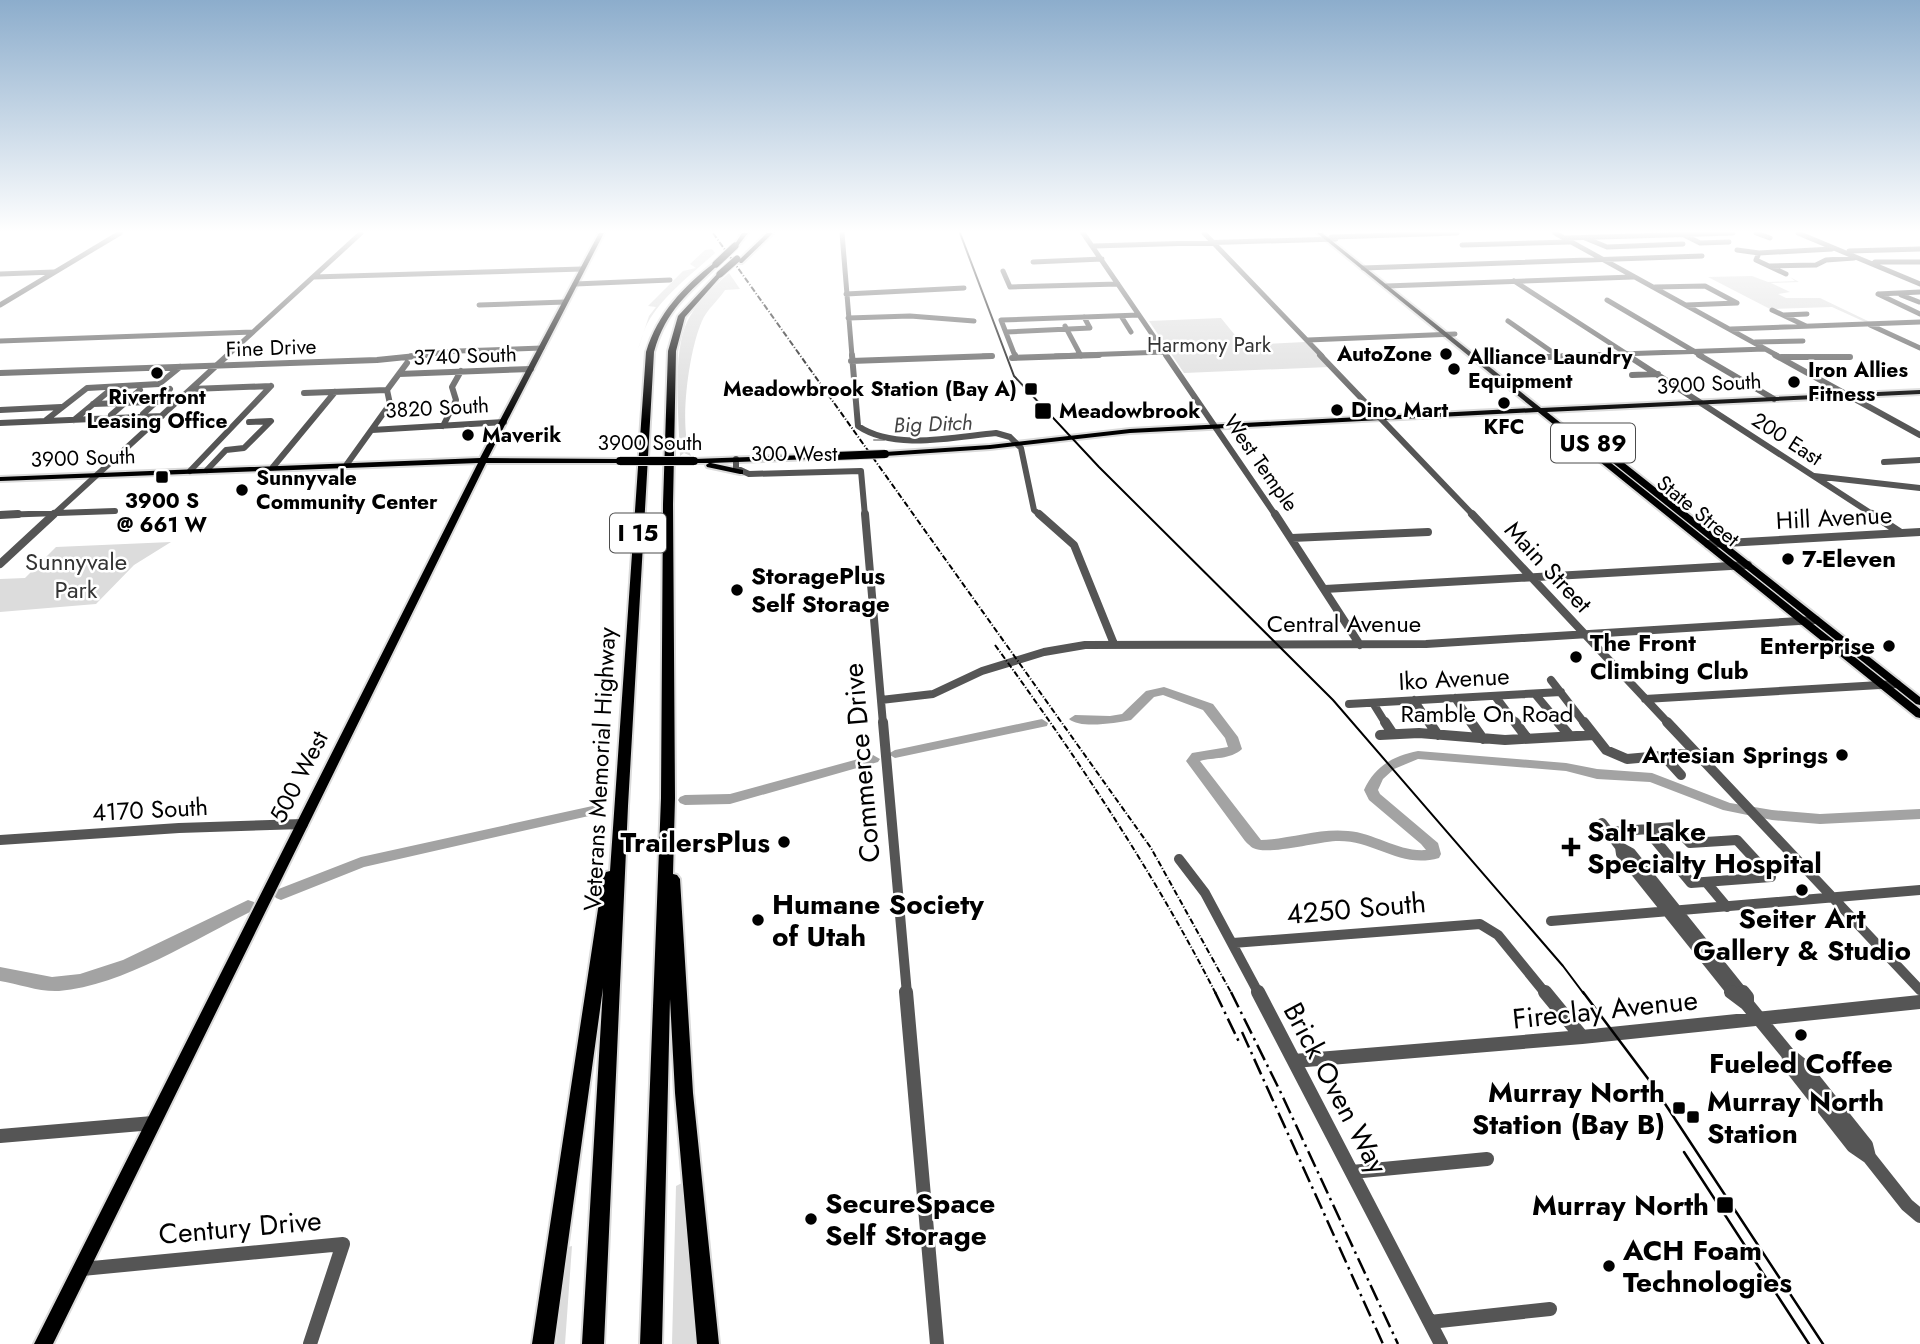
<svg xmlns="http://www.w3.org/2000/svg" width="1920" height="1344" font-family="Jost,sans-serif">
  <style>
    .green { fill: #dcdcdc }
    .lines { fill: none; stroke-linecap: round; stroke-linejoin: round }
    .stream { stroke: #a3a3a3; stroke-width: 2 }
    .river { fill: #a3a3a3; fill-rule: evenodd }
    .major-casing { stroke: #dbdbdb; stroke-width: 4 }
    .highway-casing { stroke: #dbdbdb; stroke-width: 4 }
    .minor-far4 { stroke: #555; stroke-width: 5 }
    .minor-far3 { stroke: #555; stroke-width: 6 }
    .minor-far2 { stroke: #555; stroke-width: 8 }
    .minor-far1 { stroke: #555; stroke-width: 10 }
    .minor { stroke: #555; stroke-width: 14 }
    .major { fill: #000; fill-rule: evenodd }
    .highway { fill: #000; fill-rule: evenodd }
    .tram-far1 { stroke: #000; stroke-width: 2 }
    .tram { stroke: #000; stroke-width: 2.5 }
    .rail-far1 { stroke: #000; stroke-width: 2; stroke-dasharray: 6 2 1 2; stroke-linecap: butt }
    .rail { stroke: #000; stroke-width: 2.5; stroke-dasharray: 17 5 2.5 5; stroke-linecap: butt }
    .major-bridge-casing { stroke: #dbdbdb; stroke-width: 10; stroke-linecap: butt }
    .highway-bridge-casing { stroke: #dbdbdb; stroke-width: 9; stroke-linecap: butt }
    .major-bridge { stroke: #000; stroke-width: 8 }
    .highway-bridge { stroke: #000; stroke-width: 7 }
    .poi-dot { fill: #000; stroke: #fff; stroke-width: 2.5 }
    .labels { text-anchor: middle; stroke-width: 5; stroke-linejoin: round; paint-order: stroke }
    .far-park-label { font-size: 21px; fill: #333; stroke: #fff }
    .far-street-label { font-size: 21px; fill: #000; stroke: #fff }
    .far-poi-label { font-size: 21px; font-weight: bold; fill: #000; stroke: #fff; text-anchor: start }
    .far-water-label { font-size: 21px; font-style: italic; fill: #444; stroke: #fff }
    .shield { fill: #fff; stroke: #4c4c4c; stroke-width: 2 }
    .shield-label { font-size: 23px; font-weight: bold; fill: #000 }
    .street-label { font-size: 24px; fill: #000; stroke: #fff }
    .poi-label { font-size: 24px; font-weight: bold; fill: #000; stroke: #fff; text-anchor: start }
    .park-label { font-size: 24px; fill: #333; stroke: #fff }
    .near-street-label { font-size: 28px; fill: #000; stroke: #fff }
    .near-poi-label { font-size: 28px; font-weight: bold; fill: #000; stroke: #fff; text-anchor: start }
  </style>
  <rect width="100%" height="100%" fill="#fff"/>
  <!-- green -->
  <path class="green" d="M712,249l3,4c-24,22 -52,42 -68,71 -4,8 -6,18 -9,25l11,-33 7,-9 -8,-1 35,-35 13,-3 -6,-4 15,-14z
    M729,273l11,16 -15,1c-7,11 -18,19 -23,31 -13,29 -24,106 -11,135l-7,-3 -4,3c-1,-36 -8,-103 7,-134 9,-19 26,-35 42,-49z
    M1752,276l16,6 27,-1 -5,-4 9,5 -28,1 19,9 -12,2 8,4h34l50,24h-5l-33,-15 -62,2 -62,-32z
    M1221,318l22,27 62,-3 24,25 -145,6 -35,-52z
    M171,542l-37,23 -38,39 -96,8v-33l25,-1 31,-31z
    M682,1183l17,161h-27l4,-158z
    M572,1246l-7,98h-9l12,-97z"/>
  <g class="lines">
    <!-- stream -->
    <path class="stream" d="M874,440h10"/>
    <!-- river -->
    <path class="river" d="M1164,687l49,17 25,33 4,12c-12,11 -28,8 -42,12l61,79c29,-1 58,-12 87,-9 27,2 50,21 78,19l-5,-6 -52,-44 -5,-10c11,-24 29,-34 54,-39l148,12 31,6 55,4 78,30 42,7 48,4 100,-5v10l-100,5 -48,-4 -49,-10 -73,-28 -53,-3 -31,-8 -148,-12 -24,10 -11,10 -5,11 2,4 58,49 3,11 -2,4c-39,11 -63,-17 -100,-17 -20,0 -71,15 -86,7 -2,-1 -7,-6 -8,-7l-59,-80 6,-8 36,-6 -3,-9 -22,-28 -40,-15 -9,2 -23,23c-15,3 -51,9 -62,-1l6,-4 35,1 12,-2 24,-23z
      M1042,719l6,4 -1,3 -152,32 -7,-4 7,-4z
      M873,755l7,4 -2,3 -148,42 -45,1 -5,-2 -2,-3 2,-3 5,-2 45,-1z
      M597,805l5,2 2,3 -2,3 -238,54 -83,33 -5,-2 -3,-4 3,-4 85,-33z
      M248,900l6,2 2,4 -2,4c-57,28 -132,76 -195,81 -20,1 -40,-7 -59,-10v-14l52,10 28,-3 43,-14z"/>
    <defs>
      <path id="major" d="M599,233h5l-116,225 132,1 4,2 -4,2h-134l-433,881h-19l444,-881 -478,18v-4l480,-19z
        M1317,233h5l219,175 379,-18v4l-373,18 373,297v9l-4,-1 -378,-305 -408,21 -140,16 -105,7 -4,-2 4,-2 105,-7 140,-16 403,-21z
        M1598,447h6l316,250v8l-4,-1 -318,-253z
        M835,454h3v4l-127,5 32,7v4h-3l-33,-7 -1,-2 3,-2h-15l-4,-2 4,-2z"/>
      <path id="highway" d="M742,233h6l-11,14h-4z
        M767,233h6l-31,30h-4v-2z
        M714,263l5,1c-30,29 -53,45 -65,88l-26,454 -24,538h-22l21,-356 -49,356h-22l71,-468 3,-4 4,-1 36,-519c12,-39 37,-65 68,-89z
        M718,273l5,1 -38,43 -9,34 -3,153 2,294 -2,76 4,1 3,4 13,214 26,251h-22l-22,-251 -5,-94 -8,345h-22l21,-546 2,-294 5,-153 10,-35z"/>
    </defs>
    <!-- major casing -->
    <use href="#major" class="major-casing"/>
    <!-- highway casing -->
    <use href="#highway" class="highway-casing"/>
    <!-- minor-far4 -->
    <path class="minor-far4" d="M842,233l10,123
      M1083,233l84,123
      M1204,233l118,123
      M1555,233l223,123
      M1756,233l14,5
      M1798,233l122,51
      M1684,235l16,8 29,-1
      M1331,237l126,-4
      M1566,238l167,-5
      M1585,238l22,9 76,-3
      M1462,245l107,-3
      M1093,246l243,-7
      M1737,250l22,3 73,-4
      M1849,251l71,-2
      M1759,253l-3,7 30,14
      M1033,262l69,-3
      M1875,262h45
      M1770,266l46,-1 10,-5 28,-2
      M1363,268l339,-12
      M1003,271l7,16 108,-3
      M0,274l54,-2
      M313,277l269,-8
      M1514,281l116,75
      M575,284l95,-4
      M1386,286l246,-9
      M1655,287l50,-1 32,17
      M846,294l118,-6
      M1878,294l42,20
      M1878,294l42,-2
      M1901,295l18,7
      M1607,300l95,56
      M0,305l120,-72
      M479,305l86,-3
      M1686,305l51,-2
      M1772,310l34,16
      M1784,315l23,-1
      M1121,316l10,16
      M848,318l62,-2 64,5
      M1508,321l50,35
      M1870,325l50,23
      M1065,326l16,30
      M1731,329l189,-7
      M1006,332l84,-4 -6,-11
      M1308,340l147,-6
      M0,341l253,-9
      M1755,342l48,-1
      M227,356l134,-123
      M410,356l48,-5 84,-3
      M983,356h9
      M1015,356l-14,-36 138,-5
      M1055,356l109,-4
      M1562,356l203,-7"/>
    <!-- minor-far3 -->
    <path class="minor-far3" d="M852,355l6,71c37,25 96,11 138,7l14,4 11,11 13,62 7,6
      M1015,355l1,3
      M1166,355l110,161
      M1320,355l154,161
      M1627,355l248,161
      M1699,355l75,44
      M1775,355l145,80
      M1781,357h69
      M1012,358l87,-3
      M1488,359l123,-4
      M851,361l141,-5
      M0,373l377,-13 49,-5
      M399,374l132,-5
      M1632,375l26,-1
      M192,389l79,-3
      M304,393l83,-3
      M93,404l85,-3
      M0,410l61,-3
      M143,414l27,-25
      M111,415l29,-25
      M46,420l41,-32 72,-4 21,-17
      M74,420l35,-29
      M0,423l162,-7
      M443,426l13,-26 -4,-13 9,-16
      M372,430l132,-8
      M736,459v9l13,6 112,-3 4,45
      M1884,462l36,-2
      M347,464l43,-60 -3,-14 20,-27
      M273,467l62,-75
      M207,470l19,-20 18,-2 27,-27 -22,1
      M190,471l81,-85
      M1814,476l106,12
      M0,515l115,-4
      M52,516l176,-161"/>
    <!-- minor-far2 -->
    <path class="minor-far2" d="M865,514l18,210
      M1039,514l35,31 40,99
      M1275,514l85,131
      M1472,514l197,210
      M1872,514l29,19
      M0,515l18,-1
      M1292,538l136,-6
      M1708,544l212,-12
      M0,564l54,-50
      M1325,589l423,-24
      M1551,680l34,44
      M1535,694l25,30
      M1495,696l21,28
      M1455,698l18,26
      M1645,699l252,-15
      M881,700l52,-6 49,-23 62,-19 41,-7 341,-1 390,-24
      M1414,700l16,24
      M1373,703l13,21
      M1349,704l212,-12"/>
    <!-- minor-far1 -->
    <path class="minor-far1" d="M883,722l24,272
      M1385,722l8,12
      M1429,722l9,13
      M1471,722l12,17
      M1515,722l12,16
      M1558,722l12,14
      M1584,722l22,28 21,9 68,-6
      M1667,722l253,268
      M1380,735l39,-2 86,7 89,-5
      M1663,755l18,20
      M1602,823l18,24 11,6 113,141
      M1646,829l45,54 80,-6
      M1609,832l66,-5 15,16 47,-3 34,37
      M0,840l179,-12 124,-4
      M1620,847l1,7 112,140
      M1179,859l26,34 54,101
      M1706,882l21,25
      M1551,921l369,-31
      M1233,943l247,-19 18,11 48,59"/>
    <!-- minor -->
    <path class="minor" d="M906,992l31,352
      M1258,992l183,352
      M1545,992l37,45
      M1731,992l16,12 41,50 15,12 63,79 3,12
      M1743,992l4,5v7
      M1788,1054l3,13 62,79 16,11 38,48 13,11
      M1294,1061l288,-24 338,-35
      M0,1136l153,-13
      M1352,1172l135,-13
      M82,1269l261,-25 -33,100
      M1430,1322l120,-13"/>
    <!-- major -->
    <use href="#major" class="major"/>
    <!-- highway -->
    <use href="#highway" class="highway"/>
    <!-- tram-far1 -->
    <path class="tram-far1" d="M960,233l54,143 85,91 234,233 230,266 21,28"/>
    <!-- tram -->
    <path class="tram" d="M1583,992l69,92 171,260
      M1684,1152l125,192"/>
    <!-- rail-far1 -->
    <path class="rail-far1" d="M713,233l438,615 81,146
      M995,645c81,111 158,226 221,349"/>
    <!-- rail -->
    <path class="rail" d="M1215,992l25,52
      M1231,992l50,101 117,251
      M1242,1032l141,312"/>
    <defs>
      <path id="major-bridge" d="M835,456l50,-2
        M620,461h74"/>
      <path id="highway-bridge" d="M716,264l19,-18
        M720,274l17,-15"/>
    </defs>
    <!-- major-bridge casing -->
    <use href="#major-bridge" class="major-bridge-casing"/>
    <!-- highway-bridge casing -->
    <use href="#highway-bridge" class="highway-bridge-casing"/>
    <!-- major-bridge -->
    <use href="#major-bridge" class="major-bridge"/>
    <!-- highway-bridge -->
    <use href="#highway-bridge" class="highway-bridge"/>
  </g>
  <!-- sky -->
  <linearGradient id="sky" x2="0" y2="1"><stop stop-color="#8cadcc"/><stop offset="0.55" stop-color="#fff"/><stop offset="1" stop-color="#fff" stop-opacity="0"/></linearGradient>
  <rect width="1920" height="421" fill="url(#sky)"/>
  <!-- markers -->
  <g class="poi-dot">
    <circle cx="1446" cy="354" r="7"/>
    <circle cx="1454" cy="369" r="7"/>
    <circle cx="157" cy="373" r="7"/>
    <circle cx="1794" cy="382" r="7"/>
    <rect x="1024" y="382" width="14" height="14" rx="3.5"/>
    <circle cx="1504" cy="403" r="7"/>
    <circle cx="1337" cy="410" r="7"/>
    <rect x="1034" y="402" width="18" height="18" rx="3.5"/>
    <circle cx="468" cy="435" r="7"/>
    <rect x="155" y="470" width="14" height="14" rx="3.5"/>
    <circle cx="242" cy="490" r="7"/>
    <circle cx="1788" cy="559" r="7"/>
    <circle cx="737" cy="590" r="7"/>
    <circle cx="1889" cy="646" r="7"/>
    <circle cx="1576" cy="657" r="7"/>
    <circle cx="1842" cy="755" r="7"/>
    <circle cx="784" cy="842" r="7"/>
    <path d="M1567.5 836.5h7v7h7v7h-7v7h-7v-7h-7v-7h7z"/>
    <circle cx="1802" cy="890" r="7"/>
    <circle cx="758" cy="920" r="7"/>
    <circle cx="1801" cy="1035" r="7"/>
    <rect x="1672" y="1101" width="14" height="14" rx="3.5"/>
    <rect x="1686" y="1110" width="14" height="14" rx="3.5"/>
    <rect x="1716" y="1196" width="18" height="18" rx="3.5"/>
    <circle cx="811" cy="1219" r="7"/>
    <circle cx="1609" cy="1266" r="7"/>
  </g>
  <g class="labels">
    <!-- far-park labels -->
    <g class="far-park-label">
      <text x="1209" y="352">Harmony Park</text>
    </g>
    <!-- far-street labels -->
    <g class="far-street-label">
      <text transform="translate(271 348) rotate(-2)" y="7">Fine Drive</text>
      <text transform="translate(465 356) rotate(-2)" y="7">3740 South</text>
      <text transform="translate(1709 384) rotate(-3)" y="7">3900 South</text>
      <text transform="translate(437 408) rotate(-3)" y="7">3820 South</text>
      <text transform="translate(1787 439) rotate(33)" y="7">200 East</text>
      <text x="650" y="450">3900 South</text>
      <text x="794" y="461">300 West</text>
      <text transform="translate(83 458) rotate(-2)" y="7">3900 South</text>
      <text transform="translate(1261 463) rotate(55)" y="7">West Temple</text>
      <text transform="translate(1698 511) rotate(39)" y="7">State Street</text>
    </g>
    <!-- far-poi labels -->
    <g class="far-poi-label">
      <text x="1432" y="361" text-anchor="end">AutoZone</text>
      <text x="1468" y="364">Alliance Laundry<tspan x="1468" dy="24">Equipment</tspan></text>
      <text x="1808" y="377">Iron Allies<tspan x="1808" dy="24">Fitness</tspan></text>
      <text x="1017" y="396" text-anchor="end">Meadowbrook Station (Bay A)</text>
      <text x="157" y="404" text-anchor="middle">Riverfront<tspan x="157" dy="24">Leasing Office</tspan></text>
      <text x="1351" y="417">Dino Mart</text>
      <text x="1059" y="418">Meadowbrook</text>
      <text x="1504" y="434" text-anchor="middle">KFC</text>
      <text x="482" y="442">Maverik</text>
      <text x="256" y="485">Sunnyvale<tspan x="256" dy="24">Community Center</tspan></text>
      <text x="162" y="508" text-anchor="middle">3900 S<tspan x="162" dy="24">@ 661 W</tspan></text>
    </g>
    <!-- far-water labels -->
    <g class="far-water-label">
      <text transform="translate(933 424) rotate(-2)" y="7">Big Ditch</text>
    </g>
    <!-- shield labels -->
    <g class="shield">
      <rect x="1551" y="423.5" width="84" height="39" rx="5"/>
      <rect x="610" y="513.5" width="56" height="39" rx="5"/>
    </g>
    <g class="shield-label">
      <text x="1593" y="451">US 89</text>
      <text x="638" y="541">I 15</text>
    </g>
    <!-- street labels -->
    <g class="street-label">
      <text transform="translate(1834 518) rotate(-3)" y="8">Hill Avenue</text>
      <text transform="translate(1548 567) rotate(47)" y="8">Main Street</text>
      <text x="1344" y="632">Central Avenue</text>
      <text transform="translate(1454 679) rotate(-3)" y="8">Iko Avenue</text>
      <text x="1487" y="722">Ramble On Road</text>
      <text transform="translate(600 769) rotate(-87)" y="8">Veterans Memorial Highway</text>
      <text transform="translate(299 777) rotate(-63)" y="8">500 West</text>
      <text transform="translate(150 810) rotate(-3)" y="8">4170 South</text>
    </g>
    <!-- poi labels -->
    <g class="poi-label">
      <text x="1802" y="567">7-Eleven</text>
      <text x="751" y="584">StoragePlus<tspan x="751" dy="28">Self Storage</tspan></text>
      <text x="1590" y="651">The Front<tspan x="1590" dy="28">Climbing Club</tspan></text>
      <text x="1875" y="654" text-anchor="end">Enterprise</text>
      <text x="1828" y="763" text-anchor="end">Artesian Springs</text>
    </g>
    <!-- park labels -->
    <g class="park-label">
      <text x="76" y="570">Sunnyvale<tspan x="76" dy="28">Park</tspan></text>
    </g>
    <!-- near-street labels -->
    <g class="near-street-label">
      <text transform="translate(861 763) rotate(-95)" y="10">Commerce Drive</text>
      <text transform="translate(1356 908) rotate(-5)" y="10">4250 South</text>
      <text transform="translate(1605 1009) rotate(-6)" y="10">Fireclay Avenue</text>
      <text transform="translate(1336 1088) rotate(62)" y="10">Brick Oven Way</text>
      <text transform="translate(240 1227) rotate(-5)" y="10">Century Drive</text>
    </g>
    <!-- near-poi labels -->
    <g class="near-poi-label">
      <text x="1587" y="841">Salt Lake<tspan x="1587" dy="32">Specialty Hospital</tspan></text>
      <text x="770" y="852" text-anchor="end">TrailersPlus</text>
      <text x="772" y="914">Humane Society<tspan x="772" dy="32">of Utah</tspan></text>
      <text x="1802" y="928" text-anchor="middle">Seiter Art<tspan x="1802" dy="32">Gallery &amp; Studio</tspan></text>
      <text x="1801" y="1073" text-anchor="middle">Fueled Coffee</text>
      <text x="1665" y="1102" text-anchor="end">Murray North<tspan x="1665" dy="32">Station (Bay B)</tspan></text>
      <text x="1707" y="1111">Murray North<tspan x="1707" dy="32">Station</tspan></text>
      <text x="825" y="1213">SecureSpace<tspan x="825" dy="32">Self Storage</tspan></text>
      <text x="1709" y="1215" text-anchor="end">Murray North</text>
      <text x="1623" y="1260">ACH Foam<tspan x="1623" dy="32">Technologies</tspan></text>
    </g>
  </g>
</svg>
